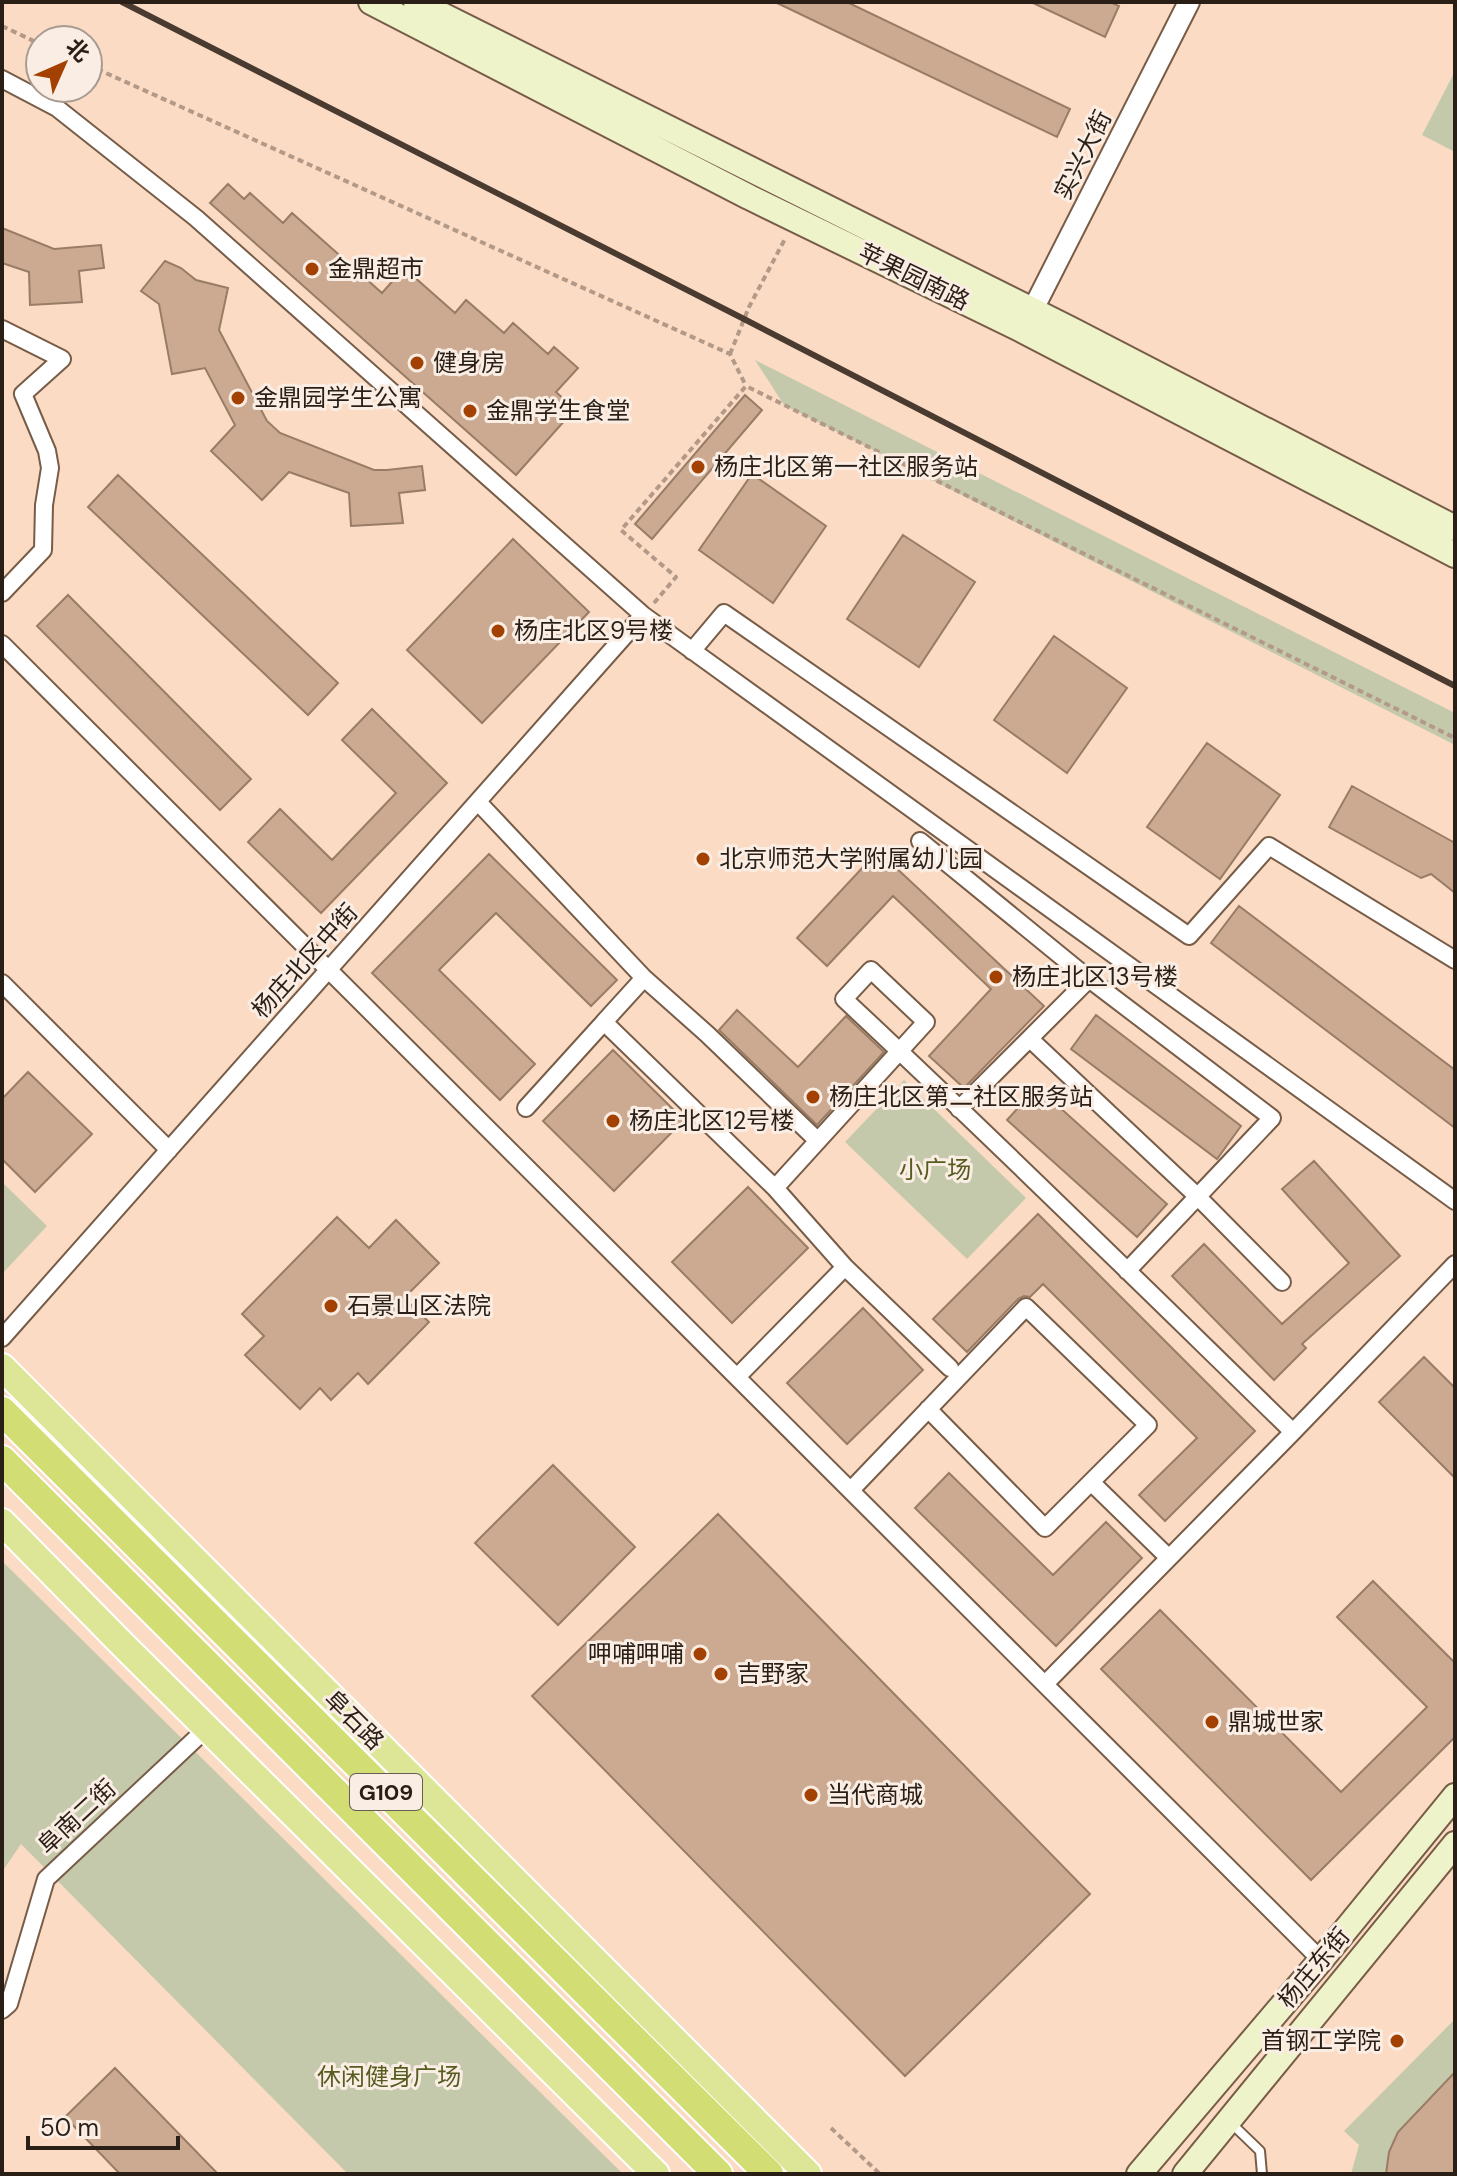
<svg xmlns="http://www.w3.org/2000/svg" width="1457" height="2176" font-family="'DM Sans','Noto Sans SC',sans-serif">
  <style>
    .green { fill: #c5c9ac }
    .building { fill: #cbaa91; stroke: #997c66; stroke-width: 2 }
    .lines { fill: none; stroke-linecap: round; stroke-linejoin: round }
    .service-casing { stroke: #775c47; stroke-width: 12 }
    .minor-casing { stroke: #775c47; stroke-width: 20 }
    .tertiary-casing { stroke: #775c47; stroke-width: 24 }
    .secondary-casing { stroke: #775c47; stroke-width: 28 }
    .primary-casing { stroke: #fff; stroke-width: 30 }
    .trunk-casing { stroke: #fff; stroke-width: 32 }
    .path { stroke: #b39987; stroke-width: 4; stroke-dasharray: 6 4; stroke-linecap: butt }
    .service { stroke: #fff; stroke-width: 8 }
    .minor { stroke: #fff; stroke-width: 16 }
    .tertiary { stroke: #fff; stroke-width: 20 }
    .secondary { stroke: #eef3ca; stroke-width: 24 }
    .primary { stroke: #dde696; stroke-width: 26 }
    .trunk { stroke: #d2de73; stroke-width: 28 }
    .rail { stroke: #493b30; stroke-width: 6 }
    .poi-dot { fill: #a34102; stroke: #faede3; stroke-width: 3 }
    .labels { text-anchor: middle; stroke-width: 6; stroke-linejoin: round; paint-order: stroke }
    .shield { fill: #faede3; stroke: #685d54; stroke-width: 2 }
    .shield-label { font-size: 22px; font-weight: bold; fill: #2a1f16 }
    .street-label { font-size: 24px; fill: #2a1f16; stroke: #faede3 }
    .poi-label { font-size: 24px; fill: #2a1f16; stroke: #faede3; text-anchor: start }
    .park-label { font-size: 24px; fill: #575c21; stroke: #faede3 }
  </style>
  <rect width="100%" height="100%" fill="#fcdbc4"/>
  <!-- green -->
  <path class="green" d="M1455,71v81l-33,-17z
    M755,360l700,353v32l-671,-340z
    M904,1080l122,118 -59,61 -122,-117z
    M2,1182l45,44 -45,48z
    M2,1561l65,64 556,549h-275l-327,-330 -17,25 -2,7z
    M1455,2019v155h-104l8,-29 -15,-14z"/>
  <!-- building -->
  <path class="building" d="M775,2h72l223,107 -13,28z
    M1031,2h79l9,4 -14,31z
    M228,184l16,15 6,-6 33,30 9,-10 90,80 22,-25 51,45 11,-13 38,33 9,-10 35,31 6,-7 24,21 -22,24 19,17 -59,66 -306,-272z
    M2,228l52,21 47,-4 3,23 -25,3 3,31 -52,3 -1,-33 -27,-9z
    M165,261l16,7 15,12 32,8 -9,42 48,91 13,12 94,37h13l35,-4 3,24 -26,3 4,30 -52,3 -2,-33 -60,-21 -27,28 -51,-49 24,-26 -30,-57 -33,6 -13,-70 -18,-13z
    M745,395l17,15 -110,129 -17,-15z
    M752,474l74,52 -53,77 -74,-53z
    M118,475l220,208 -30,32 -220,-208z
    M903,535l72,47 -56,85 -72,-48z
    M513,539l76,73 -107,111 -75,-73z
    M68,595l183,184 -31,31 -183,-184z
    M1054,636l73,52 -60,85 -73,-53z
    M372,709l75,74 -126,130 -73,-71 32,-33 52,51 64,-67 -54,-53z
    M1207,743l73,52 -60,84 -73,-52z
    M1352,786l103,57v50l-24,-19 -10,4 -92,-51z
    M878,851l166,155 -80,82 -35,-32 62,-67 -98,-93 -66,70 -30,-28z
    M489,854l128,126 -26,26 -95,-93 -57,57 96,94 -35,36 -128,-127z
    M1239,906l216,164v58l-244,-185z
    M737,1010l61,57 48,-51 38,36 -67,73 -98,-95z
    M1096,1015l145,111 -24,33 -146,-110z
    M613,1050l71,70 -70,71 -71,-70z
    M28,1072l64,62 -57,58 -33,-33v-60z
    M1037,1087l130,117 -30,33 -130,-117z
    M1314,1161l86,95 -98,88 4,4 -32,32 -102,-104 32,-32 78,80 67,-61 -67,-74z
    M748,1187l60,61 -76,75 -60,-61z
    M1038,1214l217,217 -90,90 -26,-26 58,-57 -154,-154 -13,13 -6,-1 -6,3 -51,53 -34,-33z
    M337,1217l32,31 27,-28 43,43 -35,35 25,24 -61,62 -10,-11 -27,27 -11,-12 -20,21 -55,-54 19,-19 -22,-22z
    M863,1308l60,62 -76,74 -60,-61z
    M1424,1357l31,31v90l-76,-76z
    M553,1465l82,82 -77,78 -83,-82z
    M949,1473l104,102 53,-53 36,36 -86,88 -141,-138z
    M718,1514l372,380 -185,182 -373,-380z
    M1373,1581l82,82v74l-144,143 -210,-211 59,-59 181,182 86,-85 -90,-90z
    M115,2068l103,106h-98l-55,-57z
    M1455,2072v102h-69l3,-22 9,-20z"/>
  <g class="lines">
    <defs>
      <path id="service" d="M1231,2123l29,28 2,23"/>
      <path id="minor" d="M2,79l55,29 139,110 447,397 812,586
        M2,329l60,30 -39,35 24,57 3,17 -6,37 -1,45 -41,43
        M2,644l1319,1316
        M692,651l32,-38 465,323 80,-90 186,114
        M478,802l166,176 -40,44
        M920,841l169,138 -130,130
        M644,978l63,56 111,107
        M1089,979l183,139 -145,153
        M2,983l167,167
        M1030,1039l167,157 85,86
        M526,1108l78,-86 171,166
        M845,1267l105,101
        M2,1338l641,-723
        M737,1377l108,-110 -70,-79 151,-166 -55,-52 -27,29c152,142 300,288 449,433
        M1091,1482l78,76
        M851,1490l175,-183 122,118 -103,103 -117,-119
        M1045,1684l248,-252 162,-168
        M2,2010l7,-6 37,-125 161,-151"/>
      <path id="tertiary" d="M1026,323l163,-321"/>
      <path id="secondary" d="M371,2l378,195 273,133 433,225
        M416,2l656,328 383,198
        M1139,2174l182,-214 134,-164
        M1185,2174l270,-330"/>
      <path id="primary" d="M2,1367l806,807
        M2,1522l121,123 533,529"/>
      <path id="trunk" d="M2,1411l767,763
        M2,1460l716,714"/>
    </defs>
    <!-- service casing -->
    <use href="#service" class="service-casing"/>
    <!-- minor casing -->
    <use href="#minor" class="minor-casing"/>
    <!-- tertiary casing -->
    <use href="#tertiary" class="tertiary-casing"/>
    <!-- secondary casing -->
    <use href="#secondary" class="secondary-casing"/>
    <!-- primary casing -->
    <use href="#primary" class="primary-casing"/>
    <!-- trunk casing -->
    <use href="#trunk" class="trunk-casing"/>
    <!-- path -->
    <path class="path" d="M2,26l38,18
      M88,65l642,289 16,32
      M730,354l19,-47 37,-70
      M654,603l22,-26 -55,-47 125,-144 709,352
      M831,2128l49,46"/>
    <!-- service -->
    <use href="#service" class="service"/>
    <!-- minor -->
    <use href="#minor" class="minor"/>
    <!-- tertiary -->
    <use href="#tertiary" class="tertiary"/>
    <!-- secondary -->
    <use href="#secondary" class="secondary"/>
    <!-- primary -->
    <use href="#primary" class="primary"/>
    <!-- trunk -->
    <use href="#trunk" class="trunk"/>
    <!-- rail -->
    <path class="rail" d="M122,2l622,317 711,367"/>
  </g>
  <!-- markers -->
  <g class="poi-dot">
    <circle cx="312" cy="269" r="8"/>
    <circle cx="417" cy="363" r="8"/>
    <circle cx="238" cy="398" r="8"/>
    <circle cx="470" cy="411" r="8"/>
    <circle cx="698" cy="467" r="8"/>
    <circle cx="498" cy="631" r="8"/>
    <circle cx="703" cy="859" r="8"/>
    <circle cx="996" cy="977" r="8"/>
    <circle cx="813" cy="1097" r="8"/>
    <circle cx="613" cy="1121" r="8"/>
    <circle cx="331" cy="1306" r="8"/>
    <circle cx="700" cy="1654" r="8"/>
    <circle cx="721" cy="1674" r="8"/>
    <circle cx="1212" cy="1722" r="8"/>
    <circle cx="811" cy="1795" r="8"/>
    <circle cx="1397" cy="2041" r="8"/>
  </g>
  <g class="labels">
    <!-- shield labels -->
    <rect class="shield" x="350" y="1774" width="72" height="36" rx="6"/>
    <g class="shield-label">
      <text x="386" y="1800">G109</text>
    </g>
    <!-- street labels -->
    <g class="street-label">
      <text transform="translate(1083 155) rotate(-63)" y="8">实兴大街</text>
      <text transform="translate(914 277) rotate(26)" y="8">苹果园南路</text>
      <text transform="translate(305 961) rotate(-48)" y="8">杨庄北区中街</text>
      <text transform="translate(354 1720) rotate(45)" y="8">阜石路</text>
      <text transform="translate(77 1817) rotate(-43)" y="8">阜南二街</text>
      <text transform="translate(1314 1968) rotate(-50)" y="8">杨庄东街</text>
    </g>
    <!-- poi labels -->
    <g class="poi-label">
      <text x="328" y="277">金鼎超市</text>
      <text x="433" y="371">健身房</text>
      <text x="254" y="406">金鼎园学生公寓</text>
      <text x="486" y="419">金鼎学生食堂</text>
      <text x="714" y="475">杨庄北区第一社区服务站</text>
      <text x="514" y="639">杨庄北区9号楼</text>
      <text x="719" y="867">北京师范大学附属幼儿园</text>
      <text x="1012" y="985">杨庄北区13号楼</text>
      <text x="829" y="1105">杨庄北区第二社区服务站</text>
      <text x="629" y="1129">杨庄北区12号楼</text>
      <text x="347" y="1314">石景山区法院</text>
      <text x="684" y="1662" text-anchor="end">呷哺呷哺</text>
      <text x="737" y="1682">吉野家</text>
      <text x="1228" y="1730">鼎城世家</text>
      <text x="827" y="1803">当代商城</text>
      <text x="1381" y="2049" text-anchor="end">首钢工学院</text>
    </g>
    <!-- park labels -->
    <g class="park-label">
      <text x="935" y="1178">小广场</text>
      <text x="389" y="2085">休闲健身广场</text>
    </g>
  </g>
  <!-- border -->
  <rect width="1457" height="2176" fill="none" stroke="#2a1f16" stroke-width="8"/>
  <!-- north arrow -->
  <g transform="translate(64 64) rotate(45)"><circle r="38" fill="#faede3" stroke="#a79b91" stroke-width="2"/>
  <path d="M0-6L14 30L0 20L-14 30Z" fill="#a34102"/>
  <text y="-12" font-size="22" font-weight="bold" text-anchor="middle" fill="#2a1f16">北</text>
  </g>
  <!-- scale -->
  <path d="M28 2136v12h150v-12" fill="none" stroke="#2a1f16" stroke-width="4"/>
  <text x="40" y="2136" font-size="24" fill="#2a1f16" stroke="#faede3" stroke-width="6" paint-order="stroke">50 m</text>
</svg>
